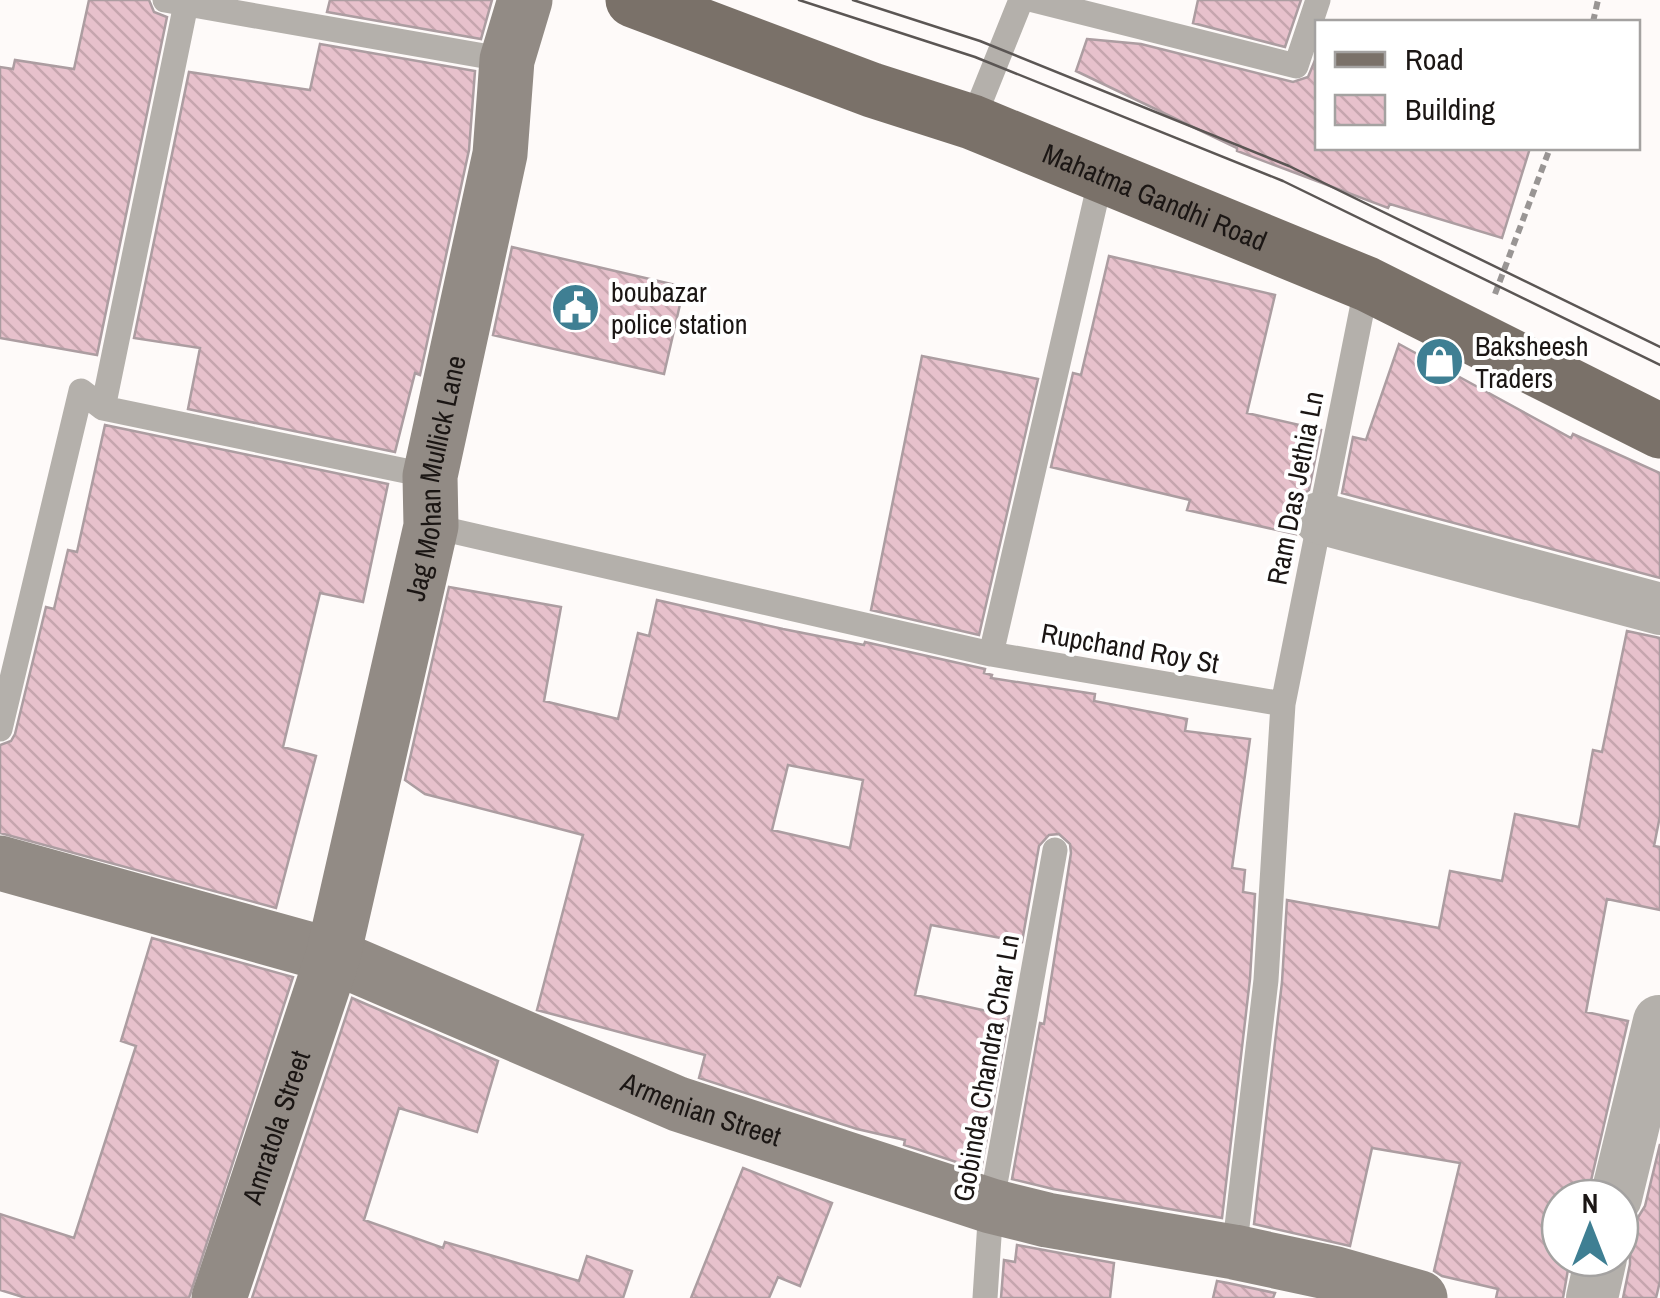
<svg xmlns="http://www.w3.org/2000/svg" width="1660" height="1298" font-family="'Archivo Narrow',sans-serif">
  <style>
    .building { fill: url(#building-back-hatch); stroke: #ac9da1; stroke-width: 2.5; fill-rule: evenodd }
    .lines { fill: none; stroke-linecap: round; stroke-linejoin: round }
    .path { stroke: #999594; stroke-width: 6; stroke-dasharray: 8 5; stroke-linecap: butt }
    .lane { stroke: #b4b0ab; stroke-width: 25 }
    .street { stroke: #b4b0ab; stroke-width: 52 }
    .secondary { stroke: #928b85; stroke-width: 55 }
    .primary { stroke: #7a7169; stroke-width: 55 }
    .tram { stroke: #5b5654; stroke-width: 2.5 }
    .labels { text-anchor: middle; stroke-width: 8; stroke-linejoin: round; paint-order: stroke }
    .street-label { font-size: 28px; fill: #1b1614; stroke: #fff }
    .poi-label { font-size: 28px; fill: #1b1614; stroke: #fff; text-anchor: start }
  </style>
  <defs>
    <pattern id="building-back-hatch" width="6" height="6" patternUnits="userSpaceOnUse" patternTransform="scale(2.5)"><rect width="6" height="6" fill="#e7c1cc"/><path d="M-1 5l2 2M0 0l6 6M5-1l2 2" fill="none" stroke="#c6a5ae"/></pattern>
  </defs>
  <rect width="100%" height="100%" fill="#fefaf9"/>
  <!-- building -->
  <path class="building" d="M89,0h60l5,12 13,5 -70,338 -97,-17v-271l13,2 2,-9 59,9z
    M330,0h162l-11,39 -154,-27z
    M1198,0h103l-16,47 -92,-24z
    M1087,39l54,5 152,38 15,-5 10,-24v95h212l-28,90 -112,-34 -2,4 -151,-57v-3l-161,-77z
    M320,44l155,27 -6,79 -49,225 -5,-2 -20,79 -207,-43 12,-61 -66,-10 55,-266 121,18z
    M512,247l172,40 -20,87 -171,-39z
    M1109,256l166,39 -28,118 74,17 -12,60 -12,8 -7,13v14l5,9 -108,-24 3,-10 -139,-33 22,-94 8,2z
    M1399,344l172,94 2,-4 87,39v105l-318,-85 11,-56 13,3z
    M922,356l116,23 -59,256 -108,-25z
    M105,425l283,59 -25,118 -43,-9 -37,154 33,9 -40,152 -276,-75v-88l11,-4 4,-7 31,-127 8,2 14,-59 9,2z
    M449,587l112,20 -17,94 74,18 20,-86 11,3 8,-36 126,29 81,16 1,-3 120,27 -1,4 8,2 -1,3 104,16 -1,7 93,18 -2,12 65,8 -18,129 13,2 -2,22 12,2 -5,85 -28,239 -169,-29 -41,-10 28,-156 4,1 27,-171 -1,-9 -11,-10 -10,1 -10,11 -17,96 -91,-17 -16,70 94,21 -28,154 -77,-25 1,-5 -48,-11 -158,-51 6,-23 -168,-45 46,-175 -158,-41 -20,-14zM788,765l75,15 -13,68 -78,-18z
    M1627,631l33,7v178l-6,30 6,1v63l-53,-11 -21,113 42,9 -41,177h-27v60h10l-7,40h-67l2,-9 -56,-13 -8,-5 26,-108 -88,-15 -22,98 -96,-22 28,-242 5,-82 152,28 11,-57 52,10 13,-67 64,13 14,-77 9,2z
    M152,938l141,39 -104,321h-163l-26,-8v-76l74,24 62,-192 -15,-5z
    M352,998l146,63 -21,71 -78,-24 -35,112 79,28 2,-6 134,39 8,-25 45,15 -9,27h-371z
    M1660,1144v137l-4,17h-33l7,-34v-14l-10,-15v-8l17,-8 8,-13z
    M743,1168l89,35 -32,83 -22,-9 -9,21h-78z
    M1017,1245l97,18 -4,35h-109l3,-38 11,2z
    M1217,1281l11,2 47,10 -2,5h-60z"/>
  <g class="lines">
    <!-- path -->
    <path class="path" d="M1593,22l5,-22
      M1495,294l55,-146"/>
    <!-- lane -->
    <path class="lane" d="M165,0l342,60
      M1033,0l263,66 22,-66
      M972,122l49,-122
      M103,408l327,68
      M431,526l560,128 292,50 -17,276 -32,272
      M991,654l111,-481
      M1283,704l84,-420
      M0,729l81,-338 22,17 83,-404
      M985,1298l6,-92 64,-356"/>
    <!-- street -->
    <path class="street" d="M1319,518l341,91
      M1616,1198l43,-177
      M1592,1298l9,-40"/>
    <!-- secondary -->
    <g class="secondary">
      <path id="s1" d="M0,863l333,93 345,148 313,102 56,14 187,32 102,22 84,24"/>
      <path id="s2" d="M219,1298l114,-342 98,-430 -1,-50 70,-322 7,-94 18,-60"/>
    </g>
    <!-- primary -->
    <path class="primary" id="s3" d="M633,0l239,90 100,32 395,162 293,147"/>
    <!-- tram -->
    <path class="tram" d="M799,0l176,57 308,124 377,184
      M853,0l127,41 309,125 371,181"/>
  </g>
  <!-- icons -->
  <defs>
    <symbol id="civic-disc" viewBox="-11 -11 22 22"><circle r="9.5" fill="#3f7f93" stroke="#fff"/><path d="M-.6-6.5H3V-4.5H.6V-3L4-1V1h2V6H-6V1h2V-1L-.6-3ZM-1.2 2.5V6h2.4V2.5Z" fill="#fff"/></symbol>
    <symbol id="shop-disc" viewBox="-11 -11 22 22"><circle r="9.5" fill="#3f7f93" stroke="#fff"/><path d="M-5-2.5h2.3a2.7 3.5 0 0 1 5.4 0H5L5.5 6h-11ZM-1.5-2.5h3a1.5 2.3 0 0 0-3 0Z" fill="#fff"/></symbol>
  </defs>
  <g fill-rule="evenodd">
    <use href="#civic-disc" x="548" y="280" width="55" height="55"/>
    <use href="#shop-disc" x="1412" y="334" width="55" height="55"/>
  </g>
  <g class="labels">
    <!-- street labels -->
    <g class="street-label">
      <text dy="10" stroke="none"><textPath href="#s3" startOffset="558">Mahatma Gandhi Road</textPath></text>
      <text dy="10" stroke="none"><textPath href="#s2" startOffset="850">Jag Mohan Mullick Lane</textPath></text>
      <text transform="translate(1295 488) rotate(-79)" y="10">Ram Das Jethia Ln</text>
      <text transform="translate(1130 648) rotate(10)" y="10">Rupchand Roy St</text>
      <text transform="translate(986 1068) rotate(-80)" y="10">Gobinda Chandra Char Ln</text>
      <text dy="10" stroke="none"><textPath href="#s1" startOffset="745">Armenian Street</textPath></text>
      <text dy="10" stroke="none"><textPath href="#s2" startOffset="180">Amratola Street</textPath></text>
    </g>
    <!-- poi labels -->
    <g class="poi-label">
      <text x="611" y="302">boubazar<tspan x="611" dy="32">police station</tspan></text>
      <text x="1475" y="356">Baksheesh<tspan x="1475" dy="32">Traders</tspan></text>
    </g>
  </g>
  <!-- legend -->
  <rect x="1315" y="20" width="325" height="130" fill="#ffffff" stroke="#a4a2a1" stroke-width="2.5"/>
  <rect x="1335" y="52" width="50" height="15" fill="#7a7169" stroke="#a4a2a1" stroke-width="2.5"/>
  <text x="1405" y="70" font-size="30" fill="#1b1614">Road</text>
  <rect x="1335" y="95" width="50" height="30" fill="url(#building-back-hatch)" stroke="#a4a2a1" stroke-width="2.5"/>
  <text x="1405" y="120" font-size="30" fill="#1b1614">Building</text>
  <!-- north arrow -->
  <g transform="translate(1590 1228)"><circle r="48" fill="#ffffff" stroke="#a4a2a1" stroke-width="2.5"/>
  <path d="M0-8L18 38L0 25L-18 38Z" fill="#3f7f93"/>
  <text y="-15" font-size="28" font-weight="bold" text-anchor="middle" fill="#1b1614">N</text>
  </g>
</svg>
